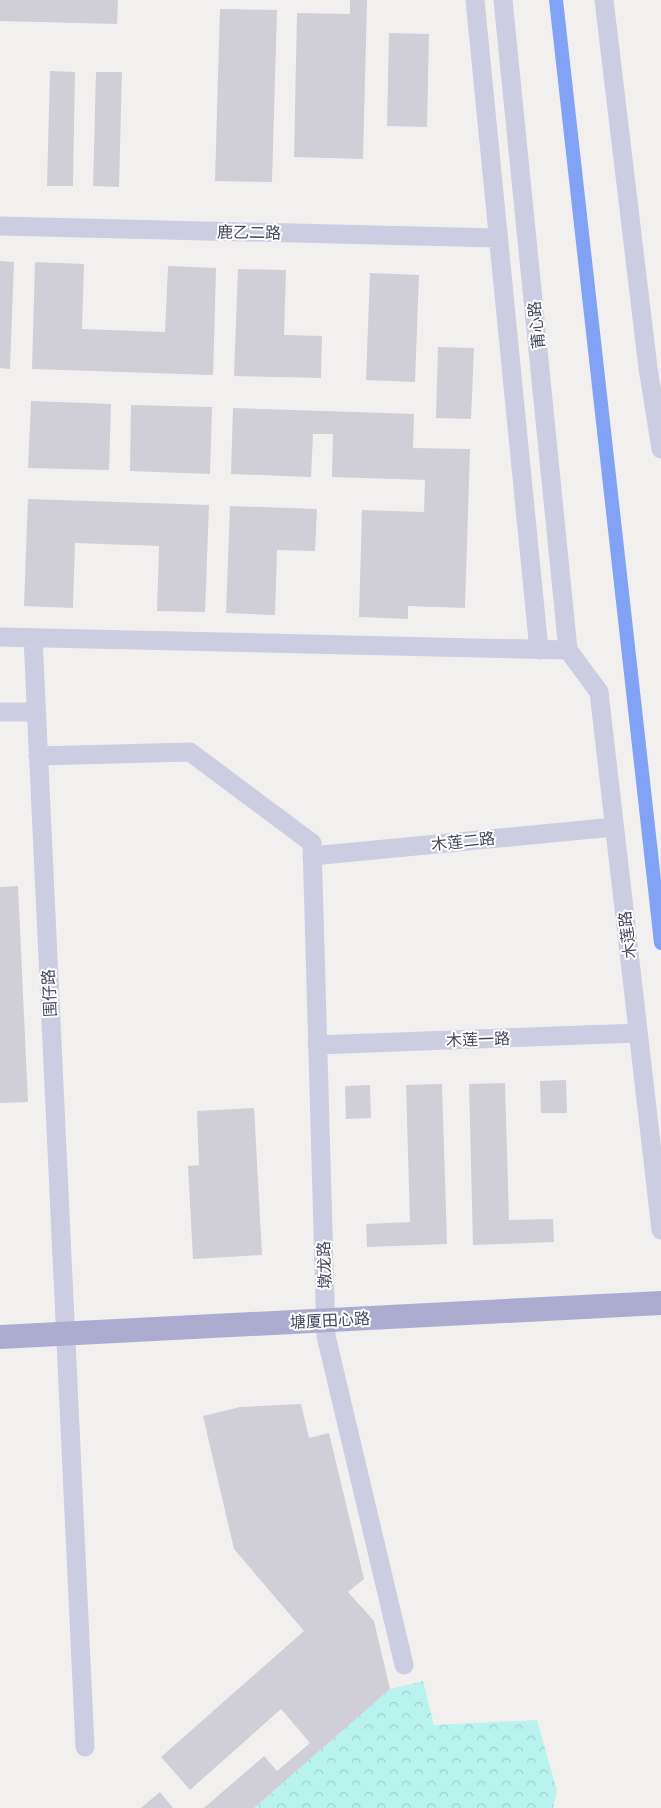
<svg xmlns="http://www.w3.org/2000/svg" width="661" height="1808" font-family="'Sofia Sans Condensed','Noto Sans SC',sans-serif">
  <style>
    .forest { fill: url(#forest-crowns) }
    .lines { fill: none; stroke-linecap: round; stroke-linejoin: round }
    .canal { stroke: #82a3f5; stroke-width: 14 }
    .building { fill: #d0ced7 }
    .minor { stroke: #cccde1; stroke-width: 19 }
    .major { stroke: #acacd1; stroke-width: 24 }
    .labels { text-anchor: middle; stroke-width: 4; stroke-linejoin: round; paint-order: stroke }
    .street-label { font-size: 16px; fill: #45465f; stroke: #fff }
  </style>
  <defs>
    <pattern id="forest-crowns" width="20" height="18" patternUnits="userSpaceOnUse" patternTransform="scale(1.25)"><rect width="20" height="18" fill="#b9f3ed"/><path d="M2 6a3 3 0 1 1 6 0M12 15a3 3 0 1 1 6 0" fill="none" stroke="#a0d2ce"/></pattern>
  </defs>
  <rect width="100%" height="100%" fill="#f2f0ef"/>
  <!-- forest -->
  <path class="forest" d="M423,1681l11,44 103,-5 20,71 -4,17h-299l136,-119z"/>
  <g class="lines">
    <!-- canal -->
    <path class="canal" d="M556,0l105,943"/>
  </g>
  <!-- building -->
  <path class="building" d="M0,0h118l-1,24 -117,-3z
    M350,0h17l-4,159 -69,-2 3,-144 53,1z
    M220,9l57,1 -5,172 -57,-1z
    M389,33l40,1 -2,93 -40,-1z
    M50,71l25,1 -2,114h-26z
    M96,72h26l-3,115 -26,-1z
    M0,261l14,1 -4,107 -10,-1z
    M35,262l49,2 -2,65 83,3 3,-66 48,2 -3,107 -181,-6z
    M238,269l48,1 -2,65 38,1 -1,42 -87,-2z
    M370,273l49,2 -4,107 -49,-2z
    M438,347l36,1 -3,71 -35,-1z
    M31,401l80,3 -2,66 -81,-2z
    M131,405l81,2 -2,67 -80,-3z
    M233,408l181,6 -1,34 57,1 -5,159 -57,-2v13l-49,-2 3,-107 62,2 1,-32 -93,-3 1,-43h-20l-2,43 -80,-3z
    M28,499l181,6 -4,107 -48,-1 2,-65 -84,-3 -2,65 -49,-2z
    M230,506l87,3 -2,42 -38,-1 -2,65 -49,-2z
    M18,886l10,216 -28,1v-216z
    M566,1080l1,33h-26l-1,-32z
    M505,1083l4,137 44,-1 1,23 -81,3 -4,-161z
    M442,1084l5,160 -80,3 -1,-23 44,-2 -4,-137z
    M370,1085l1,33 -25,1 -1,-33z
    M254,1108l8,147 -69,4 -5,-93 11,-1 -2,-54z
    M301,1404l8,34 20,-5 35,146 -16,13 26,29 16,68 -136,119h-50l60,-52 13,15 33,-28 -29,-34 -91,81 -29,-33 143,-126 -70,-82 -31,-133 37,-9z
    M160,1792l13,16h-32z"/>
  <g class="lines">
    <!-- minor -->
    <path class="minor" d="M475,0l64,650
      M503,0l65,650
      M604,0l44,368 13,81
      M0,226l498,12
      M0,637l568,13
      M33,638l52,1109
      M568,650l31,42 62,538
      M0,712h36
      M38,756l152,-4 122,91 14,493 78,329
      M312,856l302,-29
      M317,1045l321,-12"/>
    <!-- major -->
    <path class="major" d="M0,1337l661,-34"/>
  </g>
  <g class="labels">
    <!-- street labels -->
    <g class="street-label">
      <text transform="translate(249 232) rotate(1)" y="6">鹿乙二路</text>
      <text transform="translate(536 325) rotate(-96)" y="6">莆心路</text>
      <text transform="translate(463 841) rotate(-6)" y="6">木莲二路</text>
      <text transform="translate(627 935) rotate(-97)" y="6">木莲路</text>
      <text transform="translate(49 993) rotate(-93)" y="6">围仔路</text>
      <text transform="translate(478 1039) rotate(-2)" y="6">木莲一路</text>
      <text transform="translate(324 1265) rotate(-92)" y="6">墩龙路</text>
      <text transform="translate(330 1320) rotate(-3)" y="6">塘厦田心路</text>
    </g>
  </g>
</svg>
